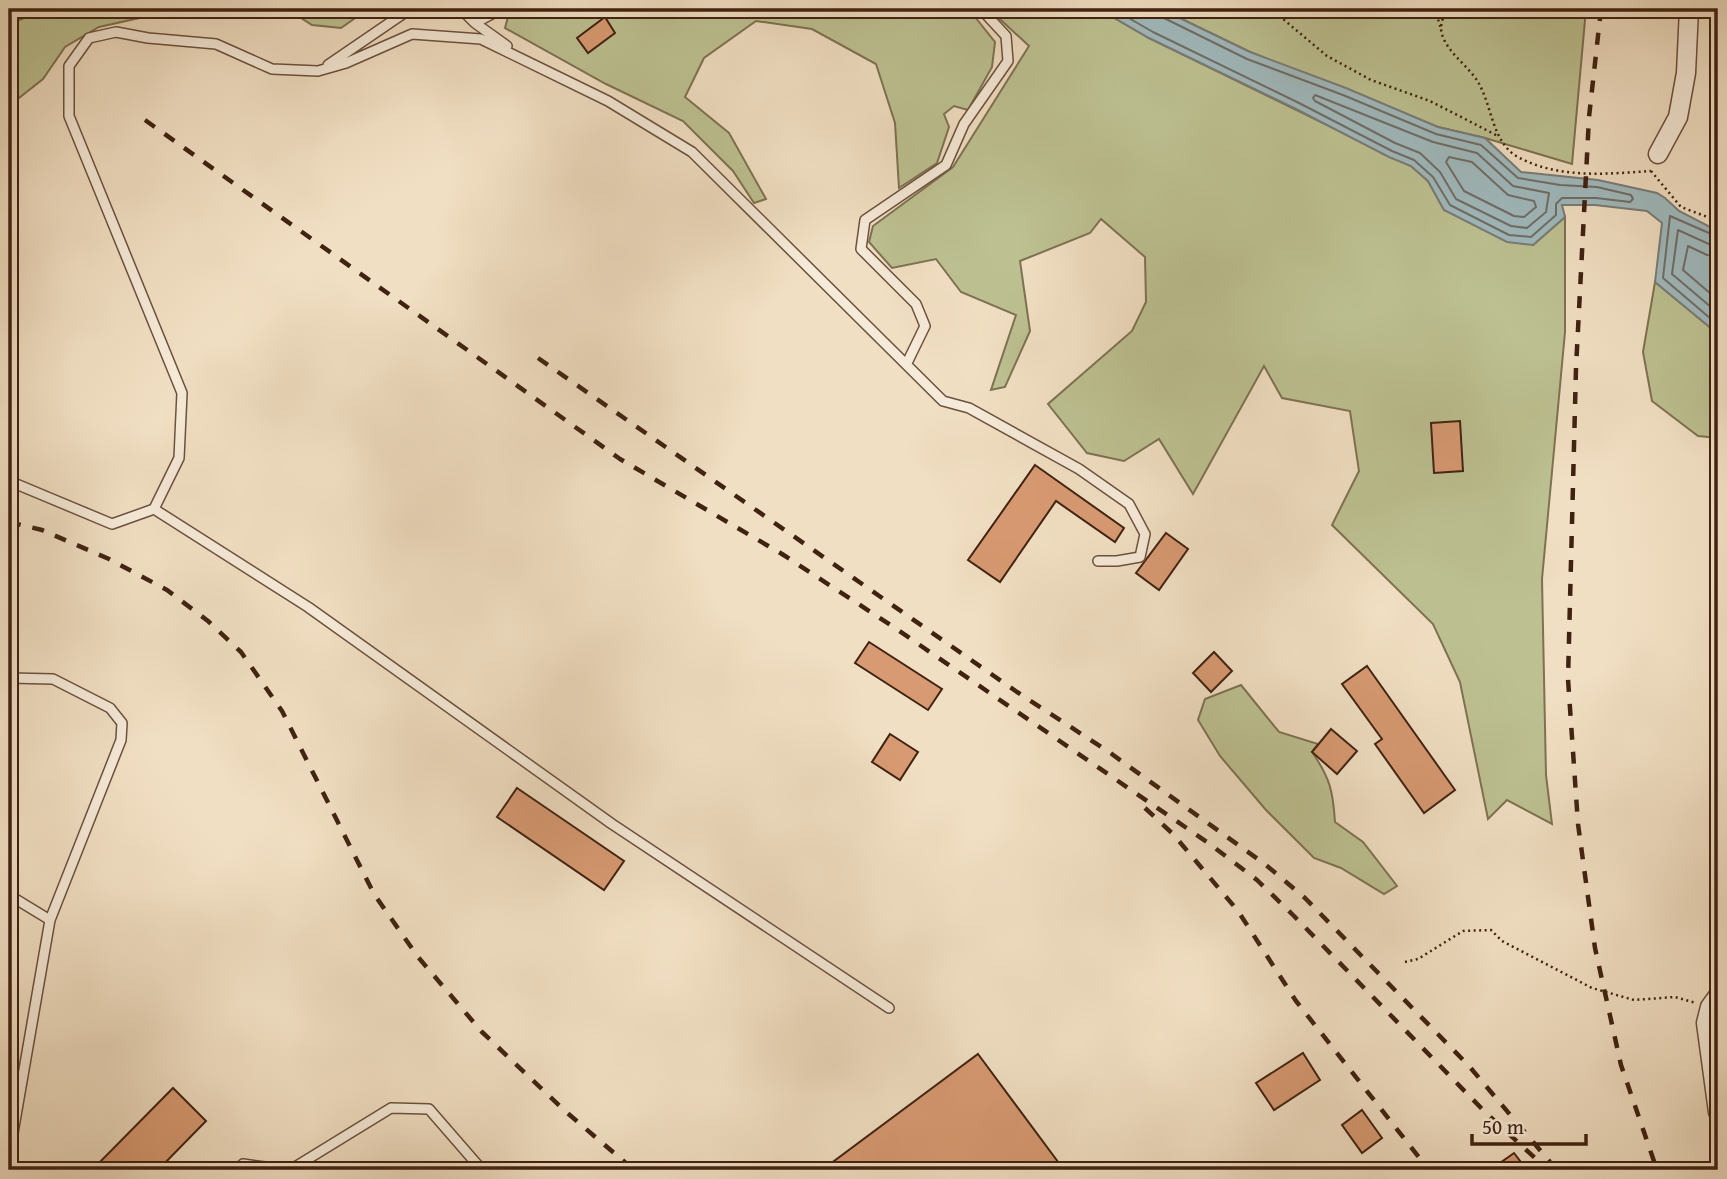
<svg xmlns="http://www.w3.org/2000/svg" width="1727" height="1179" font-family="'Gentium Book Plus',serif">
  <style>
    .green { fill: #bdc192; stroke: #7e7252; stroke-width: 2 }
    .water { fill: #a0babe; stroke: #7a7d79; stroke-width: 2 }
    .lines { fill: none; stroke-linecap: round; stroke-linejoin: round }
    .shore { stroke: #706e68; stroke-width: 2 }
    .building { fill: #d89a72; stroke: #402212; stroke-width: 2 }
    .lane-casing { stroke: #6c513e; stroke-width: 12 }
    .street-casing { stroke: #6c513e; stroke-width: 21 }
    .path { stroke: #402212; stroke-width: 2.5; stroke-dasharray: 2 3.5; stroke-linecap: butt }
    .lane { stroke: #f6ead8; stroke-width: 9 }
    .street { stroke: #f6ead8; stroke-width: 18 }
    .rail { stroke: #402212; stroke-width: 4.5; stroke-dasharray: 12 12; stroke-linecap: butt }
  </style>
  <rect width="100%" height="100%" fill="#f1dfc3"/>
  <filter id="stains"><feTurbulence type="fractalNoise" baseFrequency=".00286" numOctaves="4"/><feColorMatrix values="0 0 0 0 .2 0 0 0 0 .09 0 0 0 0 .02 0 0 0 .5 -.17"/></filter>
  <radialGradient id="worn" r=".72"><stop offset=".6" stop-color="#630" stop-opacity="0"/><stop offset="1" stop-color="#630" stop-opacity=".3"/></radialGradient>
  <!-- green -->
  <path class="green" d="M47,9h133l-81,18 -34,20 -22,32 -24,19 -10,-1v-73z
    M287,9h81l-27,19 -29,-3z
    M519,9h436l20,8 20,25 -3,25 -24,43 -14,-4 -10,8 5,13 -12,36 -38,25 -4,-65 -19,-59 -64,-35 -56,-8 -52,37 -19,39 44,36 37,66 -12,4 -21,-32 -50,-50 -77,-37 -101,-56 4,-15z
    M989,9h110l50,29 262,128 17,15 16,29 89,35 32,-28v115l-23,247 4,196 6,49 -45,-24 -19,19 -28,-137 -27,-58 -101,-99 27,-54 -9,-60 -68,-13 -18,-32 -71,128 -34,-55 -35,22 -37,-8 -39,-49 84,-73 14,-29 -1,-45 -44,-38 -11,14 -70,28 10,70 -25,56 -14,3 25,-75 -55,-23 -25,-33 -44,9 -23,-26 4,-16 80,-59 76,-121z
    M1161,9h425l-14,155 -87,-26 -47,-11 -188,-75z
    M1655,282l63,52v104l-20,-2 -46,-35 -9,-49z
    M1241,685l38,47 39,12 -6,8c18,26 21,39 23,70l28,20 34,44 -13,8 -43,-26 -27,-10 -48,-48 -46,-54 -22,-36 7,-21z"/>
  <!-- water -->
  <path class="water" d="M1099,9h62l89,43 96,36 92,39 47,11 36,34 77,8 59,13 8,5 14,13 39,20v103l-63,-52 7,-59 -15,-12 -52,-6h-33l3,12 -32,28 -26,-3 -63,-32 -16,-29 -17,-15 -22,-9 -93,-48 -147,-71z"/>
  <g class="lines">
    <!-- shore -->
    <path class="shore" d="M1113,9l40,23 146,71 93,48 22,9 19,17 17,28 59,30 22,2 25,-22v-11l6,-6h34l34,4 3,-3 -2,-4 -34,-8 -37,-2 -42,-7 -37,-33 -45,-11 -93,-39 -96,-36 -83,-41 -4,-9
      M1315,95l118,47 44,11 36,33 36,7 -3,19 -19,16 -16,-2 -55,-27 -16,-27 -20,-19 -25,-10 -80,-42 -2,-3z
      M1449,157l23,5 36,33 26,6 2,6 -12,10 -10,-1 -50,-25 -18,-29z
      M1718,237l-48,-21 -7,62 55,47
      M1718,246l-7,-1 -33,-15 -6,44 46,39
      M1718,256l-11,-1 -19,-9 -5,24 35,30"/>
  </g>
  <!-- building -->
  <path class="building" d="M605,17l10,16 -27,20 -11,-15z
    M1460,421l3,50 -29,2 -3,-50z
    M1035,465l89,63 -9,14 -59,-41 -56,81 -32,-22z
    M1166,533l22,16 -29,41 -23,-17z
    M869,642l73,47 -14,21 -73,-47z
    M1214,652l18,19 -21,21 -18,-19z
    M1367,666l88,124 -31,23 -49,-69 7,-5 -40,-55z
    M1331,729l26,22 -20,23 -25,-22z
    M890,734l28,18 -18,28 -28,-18z
    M517,788l107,73 -20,29 -107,-73z
    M1303,1053l17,27 -46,30 -18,-27z
    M978,1054l86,116h-242z
    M173,1088l33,33 -48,49h-66z
    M1362,1110l20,28 -20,15 -20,-28z
    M1514,1153l13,17h-37z"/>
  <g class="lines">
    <defs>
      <path id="lane" d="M461,9l14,14 32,23
        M475,23l26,-14
        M328,65l82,-56
        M907,363l18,-37 -9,-22 -55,-55 4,-29 81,-55 18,-41 44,-63 -2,-25 -25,-27
        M9,481l103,43 42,-15 25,-51 3,-65 -113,-277v-50l20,-28 27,-6 32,6 68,6 56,25 46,2 28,-8 66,-29 69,5 127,62 84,51 251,249 26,7 110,61 50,35 16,30 -5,23 -23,4h-19
        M154,509l154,98 304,217 277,184
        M9,678l44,1 57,29 12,15 -1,17 -71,180 -41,236
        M9,895l41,25
        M236,1170l7,-6 45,6
        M290,1170l101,-62 38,1 53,61"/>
      <path id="street" d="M1658,154l20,-37 8,-44 3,-64
        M1718,996l-8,11 -4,16 12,89"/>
    </defs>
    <!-- lane casing -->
    <use href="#lane" class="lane-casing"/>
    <!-- street casing -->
    <use href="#street" class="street-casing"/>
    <!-- path -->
    <path class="path" d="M1258,9l25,10 44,37 44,24 59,21 68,35
      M1435,9l6,20
      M1448,9c-4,5 -7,13 -7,20 2,21 27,36 37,53 14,23 14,61 40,75 40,22 89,17 133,14l1,-3
      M1651,171l30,36 37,14
      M1405,962l13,-3 45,-28 28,-1 11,11 90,47 42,12 41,-3 21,6"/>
    <!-- lane -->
    <use href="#lane" class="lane"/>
    <!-- street -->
    <use href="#street" class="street"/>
    <!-- rail -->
    <path class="rail" d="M1601,9l-12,108 -13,251 -8,311 10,145 17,124 26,117 36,105
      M145,120l475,339 162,95 110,72 315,216 50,38 36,35 192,197 63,58
      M538,358l479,334 92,60 157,113 39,33 164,168 81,96
      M9,522l33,8 67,29 58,31 41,31 33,31 41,59 92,183 44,63 64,75 83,79 69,59
      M1145,808l28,26 65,77 58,90 133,169"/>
  </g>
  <!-- margin -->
  <rect width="1727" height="1179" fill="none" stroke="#f1dfc3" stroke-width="35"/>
  <rect x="10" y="10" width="1706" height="1158" fill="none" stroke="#402212" stroke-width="3.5"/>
  <rect x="18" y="18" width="1692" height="1144" fill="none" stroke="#402212" stroke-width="2"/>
  <!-- scale -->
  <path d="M1472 1134v10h114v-10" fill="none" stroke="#402212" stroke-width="3.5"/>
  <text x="1482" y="1134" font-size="21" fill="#402212" stroke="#f6ead8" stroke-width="5" paint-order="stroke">50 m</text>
  <rect width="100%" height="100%" filter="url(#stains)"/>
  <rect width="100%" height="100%" fill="url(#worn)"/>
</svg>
